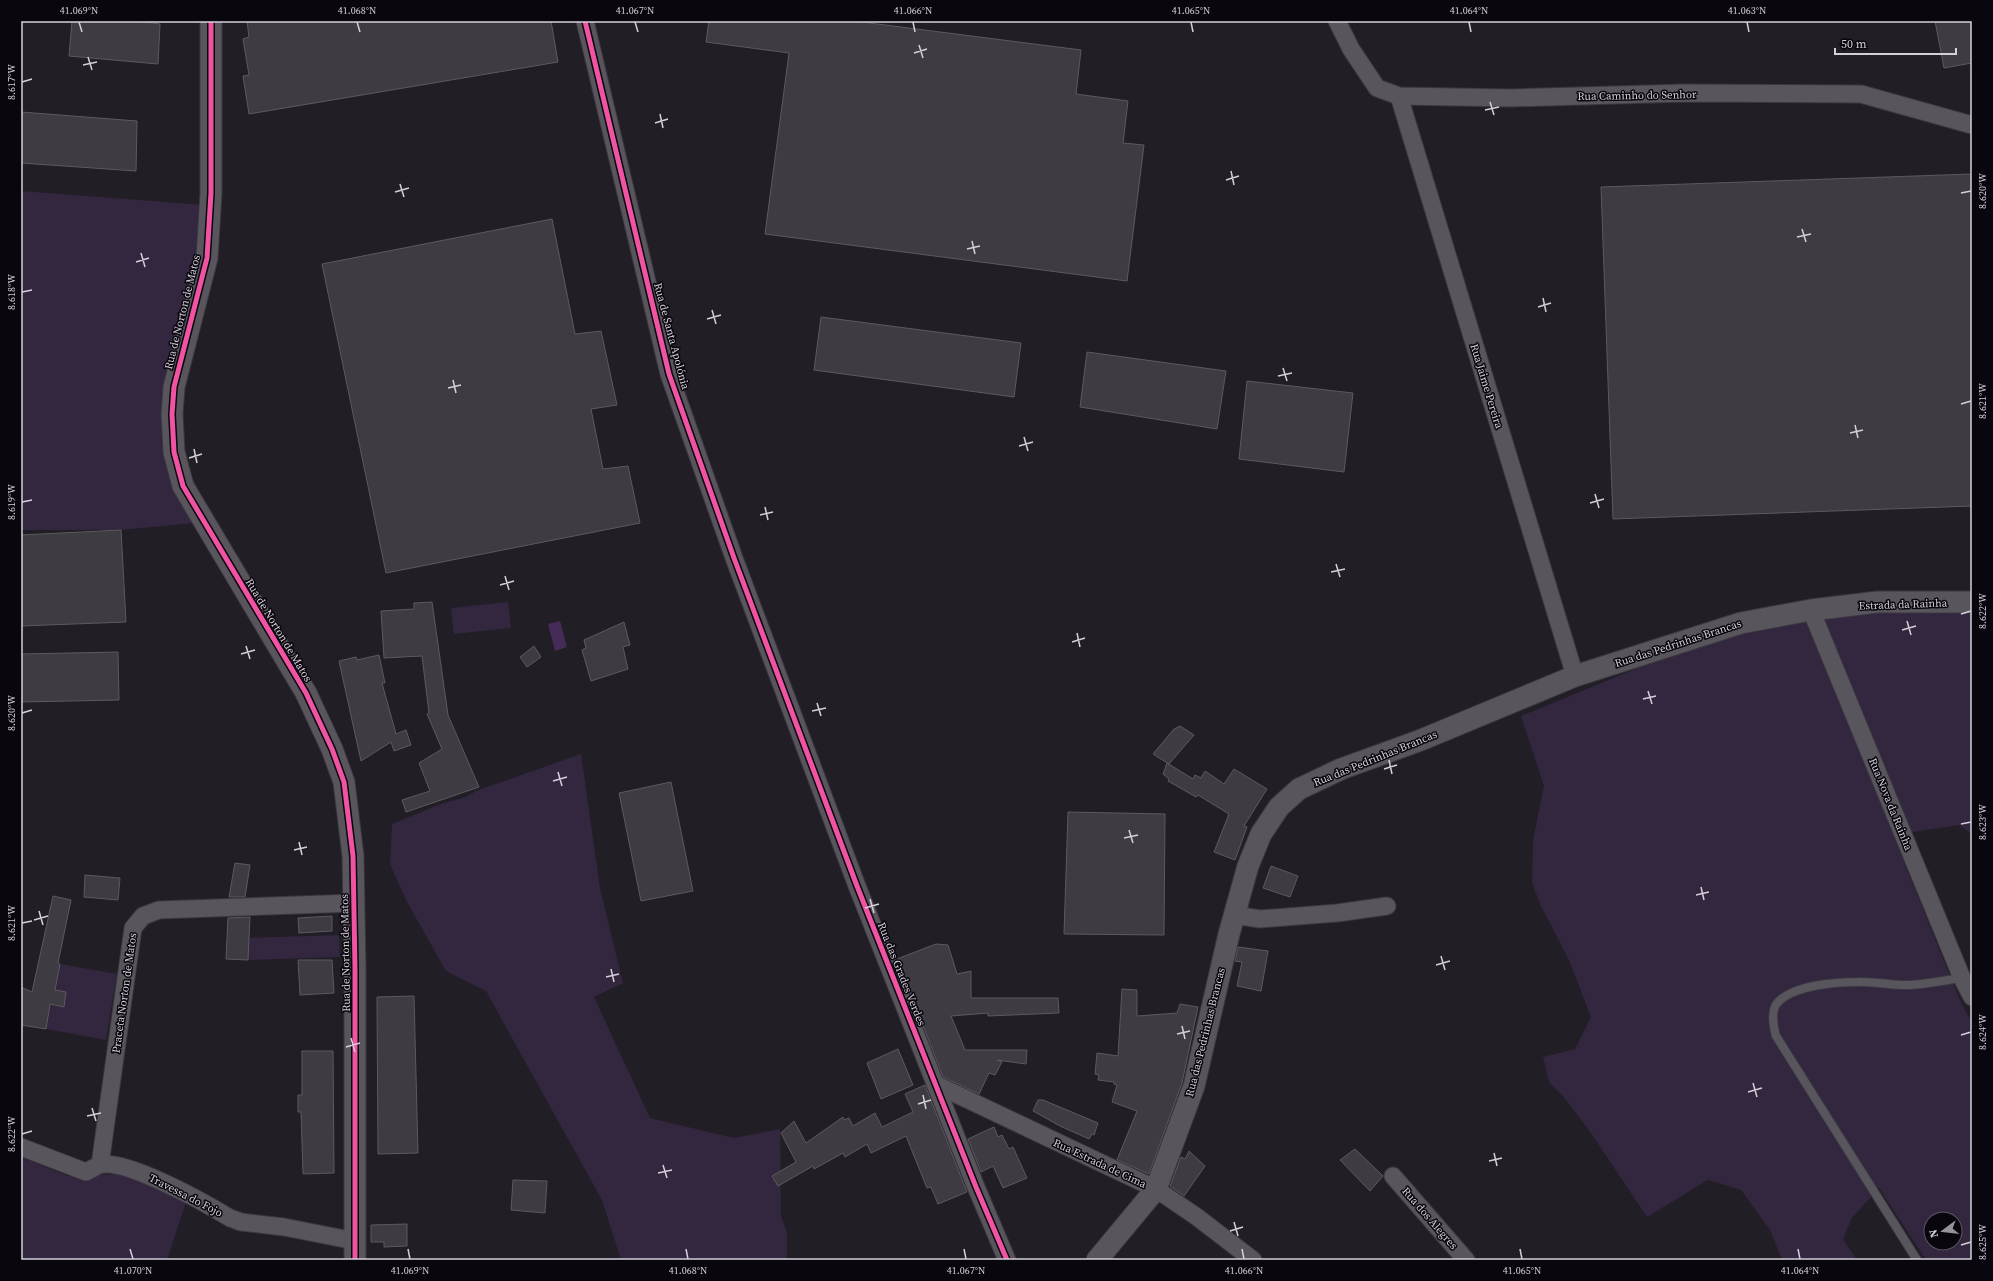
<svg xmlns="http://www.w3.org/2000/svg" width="1993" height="1281" font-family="'Source Serif 4',serif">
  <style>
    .green { fill: #33263f; fill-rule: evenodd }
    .water { fill: #452c58 }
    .building { fill: #3f3b42; stroke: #5d5961 }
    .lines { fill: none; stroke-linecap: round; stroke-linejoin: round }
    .service-casing { stroke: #3c3840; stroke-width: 10 }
    .minor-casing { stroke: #3c3840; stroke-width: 19 }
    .tertiary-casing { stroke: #3c3840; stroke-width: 23 }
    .service { stroke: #58555c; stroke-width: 8 }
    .minor { stroke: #58555c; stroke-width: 17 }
    .tertiary { stroke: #58555c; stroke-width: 21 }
    .cycleway-casing { stroke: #0a060d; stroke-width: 8 }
    .cycleway { stroke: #f153a3; stroke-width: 5 }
    .ticks { fill: none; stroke: #d5cfda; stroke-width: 1.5 }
    .labels { text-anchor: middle; stroke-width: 3; stroke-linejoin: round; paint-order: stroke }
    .street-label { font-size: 11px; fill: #d5cfda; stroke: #0a060d }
    .neatline { fill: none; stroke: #d5cfda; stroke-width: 1.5 }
    .ticks-label { font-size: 10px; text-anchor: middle; fill: #d5cfda }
  </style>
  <rect width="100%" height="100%" fill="#221e26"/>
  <!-- green -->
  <path class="green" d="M21,191l184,14 -30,237 39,79 -93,9h-100z
    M508,602l3,26 -57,6 -3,-26z
    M1835,610l137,1v223l-13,-9 -66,10 65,161 14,27v237h-46l-47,-72 -27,30 -9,21 14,21h-75l-12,-30 -29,-40 -33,-10 -61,37 -56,-84 -28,-37 -14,-14 -6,-25 32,-8 16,-32 -22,-57 -28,-54 -9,-23 1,-43 11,-54 -23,-70 163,-67 83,-29zM1931,1219h24v24h-24z
    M581,754l19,134 23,95 -29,14 56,121 84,20 46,-9 1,87 6,16v28h-166l-19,-60 -116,-209 -40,-20 -39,-69 -17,-38 2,-40 49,-20 25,-7 10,-6z
    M339,935l1,22 -92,3 1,-22z
    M60,964l57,10 -11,66 -60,-11 4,-25 14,3 2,-15 -11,-2z
    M21,1157l47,19 46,-2 26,2 48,20 -21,64h-146z"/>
  <!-- water -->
  <path class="water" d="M560,621l7,26 -12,4 -7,-27z"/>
  <!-- building -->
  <path class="building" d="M72,21h66l22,3 -2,40 -89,-8z
    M247,21h304l7,41 -309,52 -6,-38 6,-1 -6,-36 6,-2z
    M709,21h145l227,29 -5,44 52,7 -5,42 21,2 -17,136 -362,-47 24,-181 -83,-11z
    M1935,21h37v42l-28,5z
    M21,112l116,9 -1,50 -115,-8z
    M1972,174v332l-359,13 -12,-332z
    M552,219l23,115 26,-3 16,74 -26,4 12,60 25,-3 12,57 -254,50 -64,-309z
    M821,317l200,26 -7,54 -200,-27z
    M1087,352l139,19 -9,58 -137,-22z
    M1247,381l106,12 -9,79 -105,-13z
    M121,530l5,92 -105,4v-91z
    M432,602l16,113 31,72 -73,25 -4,-12 28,-9 -11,-28 23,-14 -15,-35 2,-1 -7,-57 -38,2 -3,-47 33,-2v-6z
    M624,622l6,23 -7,2 5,22 -37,12 -9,-31 4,-2 -2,-8z
    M534,646l7,11 -14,10 -7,-10z
    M118,652l1,48 -98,2v-48z
    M379,655l6,28h-3l14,51 10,-4 5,15 -17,6 -3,-9 -30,19 -22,-100 17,-4 1,3z
    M1180,726l14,9 -25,29 -16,-10 21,-25z
    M1167,763l26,16 2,-4 6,3 4,-7 19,13 10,-15 33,20 -23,37 3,1 -12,33 -21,-8 15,-38 -31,-19 -2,2 -28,-16 1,-2 -6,-5z
    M671,782l22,109 -52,10 -22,-108z
    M1068,812l97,2 -1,121 -100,-1z
    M235,863l15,2 -5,32h-16z
    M1271,866l27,10 -8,21 -27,-9z
    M85,875l35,3 -2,22 -34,-3z
    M53,896l18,4 -13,63 2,1 -5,26 11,2 -2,15 -14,-3 -4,25 -25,-4v-38l11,5z
    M332,916v15l-33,2 -1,-15z
    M250,917l-2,43 -22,-1 2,-41z
    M936,944l12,1 9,29 14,-3v27h87l1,15 -71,3v-3l-37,3 14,34h62l-1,14 -29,-4 5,2 -7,13 -6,-2 -10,21 -36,-17 -46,-118z
    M1238,947l30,4 -7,40 -24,-5 5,-24 -7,-1z
    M298,960h34l2,33 -34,2z
    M1122,989l15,1v26l40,-3 3,-9 18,3 -16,76 -33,91 -32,-14 20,-49 -25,-9 5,-17 -3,-1v-2l-16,-2 1,-5 -4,-1 2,-21 21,3z
    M414,996l4,157 -40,1 -1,-157z
    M898,1049l15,36 -32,14 -14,-36z
    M302,1051h31l1,122 -31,1 -2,-62h-3v-17h4z
    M925,1085l42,107 -29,12 -7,-17 -4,1 -21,-52 -35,17 -4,-9 -22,13 -2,-4 -29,16 -1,-3 -35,20 -6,-10 24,-14 -15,-29 13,-12 12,22 37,-26 1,3 5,-2 4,8 22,-13 7,14 31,-15 -8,-18z
    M1038,1100h5l55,23 -4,12 -2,-1 -3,5 -29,-13 -27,-15z
    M994,1127l4,10 4,-2 7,14 4,-2 14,31 -24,10 -10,-22 -12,6 -13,-33z
    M1355,1149l28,27 -13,15 -30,-31z
    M1189,1151l16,15 -21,30 -14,-10 11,-29 4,2z
    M513,1180l34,1 -2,32 -34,-3z
    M407,1224v22l-23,1v-5h-13v-17z"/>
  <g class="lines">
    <defs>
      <path id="service" d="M1917,1260l-141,-224c-3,-11 -6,-27 3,-35 17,-16 57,-19 79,-19 18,-1 35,4 52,3 18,-1 35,-5 52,-7"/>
      <path id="minor" d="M585,21l84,353 65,184 123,328 119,301 31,73
        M1337,21l14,28 26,39 22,8 112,2 174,-5 176,1 111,31
        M1399,96l176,580
        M1811,610l151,368 10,19
        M1234,915l26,4 77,-6 50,-7
        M935,1084l221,105 41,28 56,43
        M21,1147l65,25c4,-2 9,-5 13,-7 25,-8 108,39 131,53l11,4 43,5 71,14
        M100,1165l33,-237 10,-12 16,-6 195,-7
        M1393,1176l73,84"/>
      <path id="tertiary" d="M211,21v172l-4,65 -33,129 -2,27 2,38 9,34 123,207 26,56 12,33 9,74 2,112v292
        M1097,1260l59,-71 38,-103 35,-152 19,-68 13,-32 18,-27 20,-18 42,-20 80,-29 154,-64 166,-53 70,-13 67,-8h94"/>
    </defs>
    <!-- service casing -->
    <use href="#service" class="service-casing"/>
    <!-- minor casing -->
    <use href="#minor" class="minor-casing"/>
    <!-- tertiary casing -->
    <use href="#tertiary" class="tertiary-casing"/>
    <!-- service -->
    <use href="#service" class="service"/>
    <!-- minor -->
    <use href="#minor" class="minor"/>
    <!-- tertiary -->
    <use href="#tertiary" class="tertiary"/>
    <defs>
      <path id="cycleway" d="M211,21v172l-4,65 -33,129 -2,27 2,38 9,34 123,207 26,56 12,33 9,74 2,112v292
        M585,21l84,353 65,184 123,328 119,301 31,73"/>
    </defs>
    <!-- cycleway casing -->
    <use href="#cycleway" class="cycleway-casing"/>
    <!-- cycleway -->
    <use href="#cycleway" class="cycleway"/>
  </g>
  <!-- ticks -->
  <path class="ticks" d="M79,22l3,10M357,22l3,10M635,22l3,10M913,22l2,10M1191,22l2,10M1469,22l2,10M1747,22l2,10M919,45l4,13M914,53l13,-4M88,57l4,13M83,65l14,-3M22,82l10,-3M1490,102l4,13M1485,110l14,-3M660,114l3,14M655,123l13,-4M1231,171l3,14M1226,180l13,-4M400,184l4,13M395,192l14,-4M1961,193l10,-2M1802,229l4,13M1797,237l14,-3M972,241l3,13M967,249l13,-3M141,253l4,14M136,262l13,-4M22,292l10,-2M1543,298l3,14M1538,307l13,-4M712,310l4,14M707,319l14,-4M1283,368l4,13M1278,376l14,-3M453,380l3,13M448,388l13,-3M1961,404l10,-3M1855,425l3,13M1850,433l13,-3M1024,437l4,14M1019,446l14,-4M194,449l3,14M189,458l13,-4M1595,494l4,14M22,502l10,-2M1590,503l14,-4M765,507l3,13M760,515l13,-3M1336,564l4,13M1331,572l14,-3M505,576l4,14M500,585l14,-4M1961,614l10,-3M1907,621l4,14M1902,630l14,-4M1077,633l3,14M1072,642l13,-4M246,646l4,13M241,654l14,-4M1648,691l4,13M1643,699l13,-3M817,703l4,13M812,711l14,-3M22,713l10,-3M1389,760l3,14M1384,769l13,-4M558,772l4,14M553,781l14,-4M1961,824l10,-2M1129,830l4,13M1124,838l14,-3M299,842l3,13M294,850l13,-3M1701,887l3,13M1696,895l13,-3M870,899l4,14M865,908l14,-4M39,911l4,14M34,920l14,-4M22,923l10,-2M1441,956l4,14M1436,965l14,-4M611,969l3,13M606,977l13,-3M1182,1026l3,13M1177,1034l13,-3M1961,1035l10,-3M351,1038l4,14M346,1047l14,-4M1753,1083l4,14M1748,1092l14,-4M923,1095l3,14M918,1104l13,-4M92,1108l4,13M87,1116l14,-3M22,1134l10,-3M1494,1153l3,13M1489,1161l13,-3M663,1165l4,13M658,1173l14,-3M1234,1222l4,14M1230,1231l13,-4M1961,1245l10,-3M130,1249l3,10M408,1249l2,10M686,1249l2,10M964,1249l2,10M1242,1249l2,10M1520,1249l2,10M1798,1249l2,10"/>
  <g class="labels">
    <!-- street labels -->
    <g class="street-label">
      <text transform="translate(1637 95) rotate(-1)" y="4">Rua Caminho do Senhor</text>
      <text transform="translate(182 312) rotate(-76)" y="4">Rua de Norton de Matos</text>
      <text transform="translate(672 336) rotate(75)" y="4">Rua de Santa Apolónia</text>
      <text transform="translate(1487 386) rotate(73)" y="4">Rua Jaime Pereira</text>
      <text transform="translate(1903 604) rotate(-2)" y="4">Estrada da Rainha</text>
      <text transform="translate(279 630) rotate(59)" y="4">Rua de Norton de Matos</text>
      <text transform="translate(1678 643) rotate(-18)" y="4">Rua das Pedrinhas Brancas</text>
      <text transform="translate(1375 758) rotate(-22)" y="4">Rua das Pedrinhas Brancas</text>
      <text transform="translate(1891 804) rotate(68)" y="4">Rua Nova da Rainha</text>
      <text transform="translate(345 953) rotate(-91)" y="4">Rua de Norton de Matos</text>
      <text transform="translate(902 974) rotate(68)" y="4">Rua das Grades Verdes</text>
      <text transform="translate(124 993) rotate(-82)" y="4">Praceta Norton de Matos</text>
      <text transform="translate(1205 1032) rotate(-76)" y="4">Rua das Pedrinhas Brancas</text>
      <text transform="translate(1100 1163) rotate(25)" y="4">Rua Estrada de Cima</text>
      <text transform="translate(186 1195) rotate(27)" y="4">Travessa do Fojo</text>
      <text transform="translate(1430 1218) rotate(49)" y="4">Rua dos Alegres</text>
    </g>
  </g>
  <!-- border -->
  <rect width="1993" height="1281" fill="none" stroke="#0a060d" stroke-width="44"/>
  <!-- north arrow -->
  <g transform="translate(1943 1231) rotate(255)"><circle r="19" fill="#0a060d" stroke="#5b565f"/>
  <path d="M0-3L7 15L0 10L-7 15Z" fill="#96919b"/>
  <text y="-6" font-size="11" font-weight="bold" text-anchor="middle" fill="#d5cfda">N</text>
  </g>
  <!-- scale -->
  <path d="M1835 48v6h121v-6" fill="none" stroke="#d5cfda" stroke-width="2"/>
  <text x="1841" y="48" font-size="12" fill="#d5cfda" stroke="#0a060d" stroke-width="3" paint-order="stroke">50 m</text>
  <rect x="22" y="22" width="1949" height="1237" class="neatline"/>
  <g class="ticks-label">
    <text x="79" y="14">41.069°N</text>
    <text x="357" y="14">41.068°N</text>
    <text x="635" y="14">41.067°N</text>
    <text x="913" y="14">41.066°N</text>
    <text x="1191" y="14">41.065°N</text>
    <text x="1469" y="14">41.064°N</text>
    <text x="1747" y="14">41.063°N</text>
    <text transform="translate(11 82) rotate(-90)" y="4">8.617°W</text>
    <text transform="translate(1982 191) rotate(-90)" y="4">8.620°W</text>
    <text transform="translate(11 292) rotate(-90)" y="4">8.618°W</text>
    <text transform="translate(1982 401) rotate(-90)" y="4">8.621°W</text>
    <text transform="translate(11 502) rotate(-90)" y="4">8.619°W</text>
    <text transform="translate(1982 611) rotate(-90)" y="4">8.622°W</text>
    <text transform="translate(11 713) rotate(-90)" y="4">8.620°W</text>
    <text transform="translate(1982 822) rotate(-90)" y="4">8.623°W</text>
    <text transform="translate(11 923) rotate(-90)" y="4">8.621°W</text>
    <text transform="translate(1982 1032) rotate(-90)" y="4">8.624°W</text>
    <text transform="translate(11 1134) rotate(-90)" y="4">8.622°W</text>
    <text transform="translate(1982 1242) rotate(-90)" y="4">8.625°W</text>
    <text x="133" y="1274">41.070°N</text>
    <text x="410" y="1274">41.069°N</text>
    <text x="688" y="1274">41.068°N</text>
    <text x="966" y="1274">41.067°N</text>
    <text x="1244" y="1274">41.066°N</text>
    <text x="1522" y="1274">41.065°N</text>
    <text x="1800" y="1274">41.064°N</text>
  </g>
</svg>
